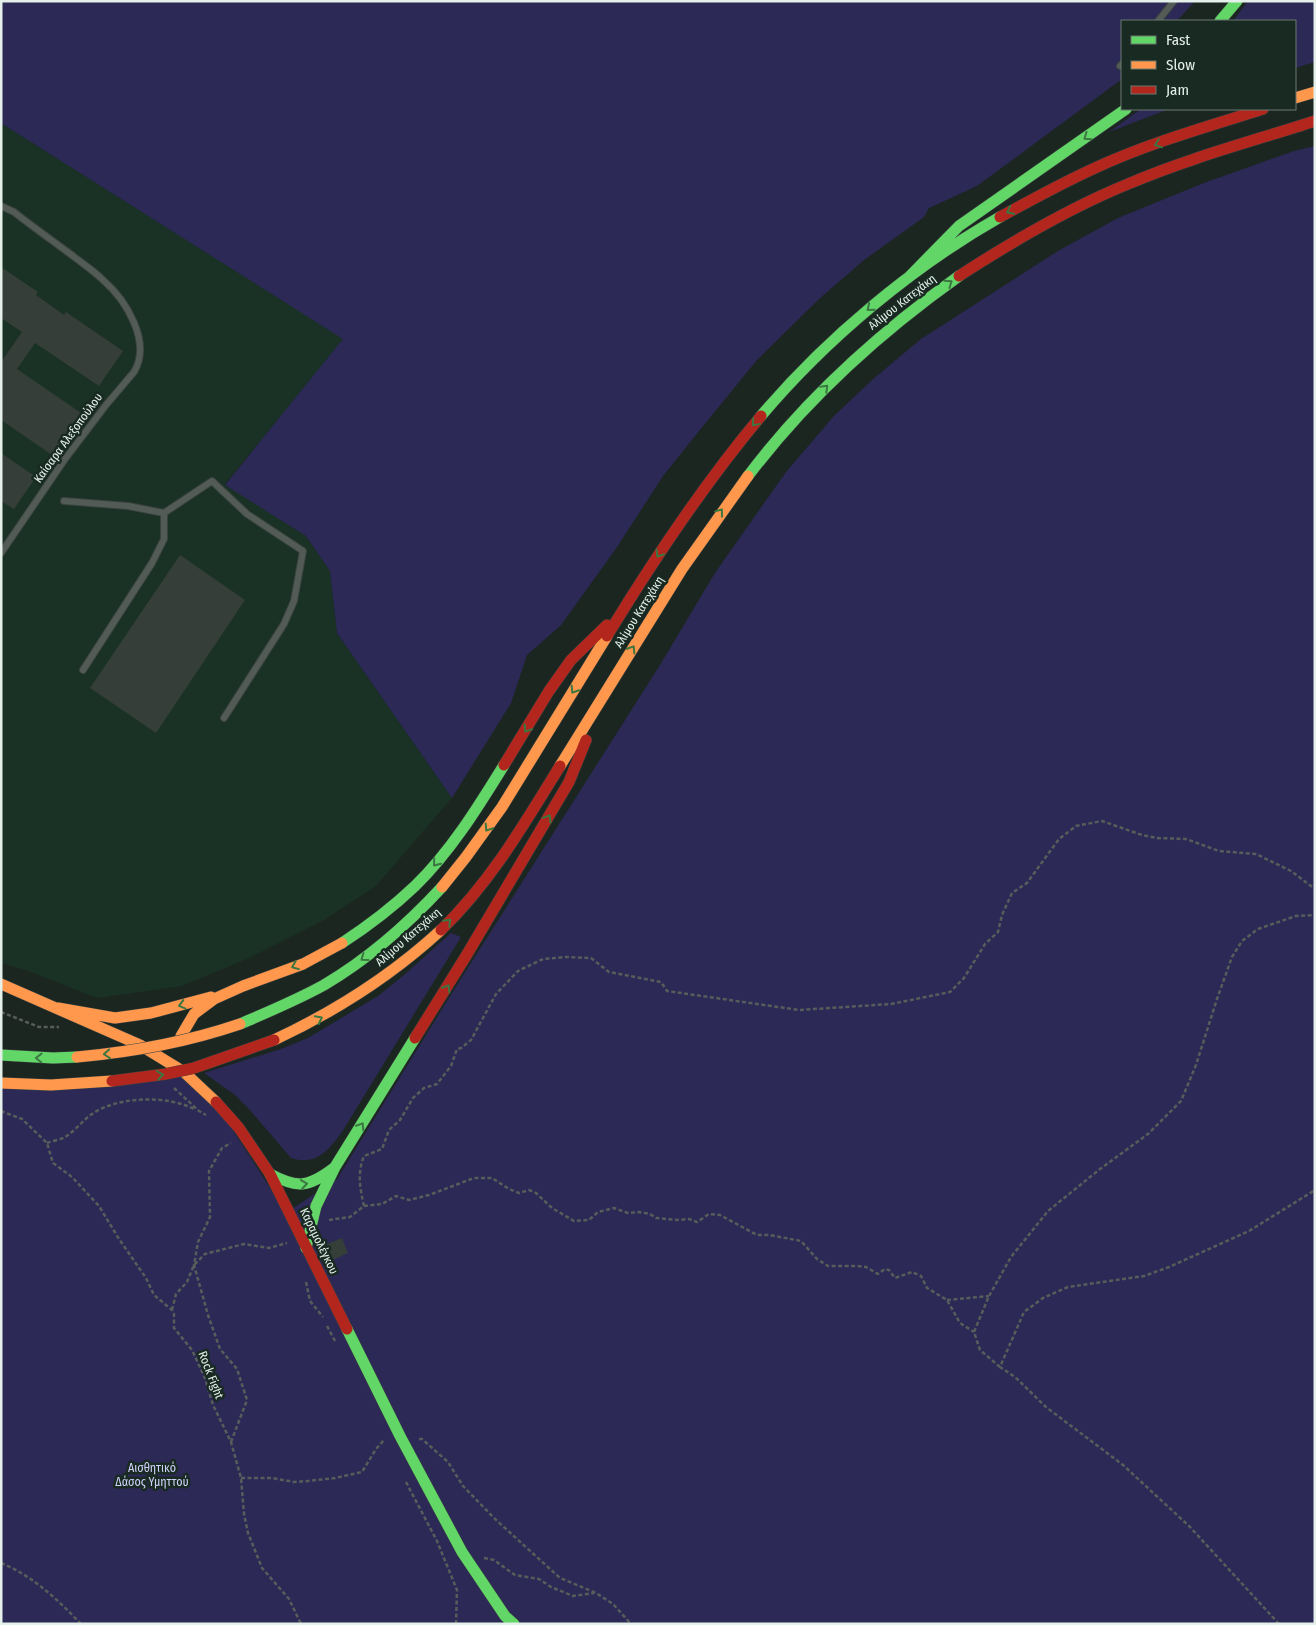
<svg xmlns="http://www.w3.org/2000/svg" width="1316" height="1625" font-family="'Fira Sans Condensed',sans-serif">
  <style>
    .built { fill: #1a3126 }
    .green { fill: #2c2957 }
    .building { fill: #353e39 }
    .lines { fill: none; stroke-linecap: round; stroke-linejoin: round }
    .lane-casing { stroke: #3b4340; stroke-width: 8 }
    .fast-casing { stroke: #3b4340; stroke-width: 12 }
    .slow-casing { stroke: #3b4340; stroke-width: 12 }
    .jam-casing { stroke: #3b4340; stroke-width: 12 }
    .path { stroke: #575d5a; stroke-width: 2.5; stroke-dasharray: 4 2.5; stroke-linecap: butt }
    .lane { stroke: #535b57; stroke-width: 6 }
    .fast { stroke: #63d668; stroke-width: 11 }
    .slow { stroke: #ff974d; stroke-width: 11 }
    .jam { stroke: #b3261e; stroke-width: 11 }
    .slow-bridge-casing { stroke: #3b4340; stroke-width: 12; stroke-linecap: butt }
    .jam-bridge-casing { stroke: #3b4340; stroke-width: 12; stroke-linecap: butt }
    .slow-bridge { stroke: #ff974d; stroke-width: 11 }
    .jam-bridge { stroke: #b3261e; stroke-width: 11 }
    .oneway { stroke: #3a7741 }
    .labels { text-anchor: middle; stroke-width: 5; stroke-linejoin: round; paint-order: stroke }
    .street-label { font-size: 12px; fill: #e5f0ea; stroke: #182a21 }
    .park-label { font-size: 12px; fill: #d0d2fb; stroke: #182a21 }
  </style>
  <rect width="100%" height="100%" fill="#1c2621"/>
  <!-- built -->
  <path class="built" d="M1,123l343,216 -119,145 81,52 24,35 7,62 115,165 -76,88 -52,34 -75,38 -67,28 -85,12 -66,-26 -30,-9z"/>
  <!-- green -->
  <path class="green" d="M1,1h1194l-18,20h-55v58l-145,107 -48,22 -5,9 -60,43 -45,39 -62,61 -54,66 -40,50 -48,74 -54,75 -34,30 -16,48 -59,95 -115,-165 -7,-62 -24,-35 -81,-51 118,-146 -342,-216z
    M1248,1h67v61l-20,6v-47h-62z
    M1141,109h28l-60,23z
    M1315,146v1478h-1314v-539l181,-9 45,45 59,92 51,-34 120,-194 203,-320 55,-92 71,-101 48,-56 38,-36 49,-41 137,-88 60,-33 86,-35 90,-32z
    M451,933l10,4 -119,195c-14,19 -26,34 -51,26l-42,-49 -14,-14 -31,-22 77,-24 27,-11 70,-42 26,-21z"/>
  <!-- building -->
  <path class="building" d="M1,267l37,25 -2,3 28,20 2,-3 57,39 -24,35 -64,-43 -18,26 64,44 -29,42 -51,-35v-58l21,-30 -21,-14z
    M1,453l35,24 -22,32 -13,-8z
    M180,555l65,45 -89,133 -66,-45z
    M342,1238l6,15 -15,7 -6,-16z"/>
  <g class="lines">
    <defs>
      <path id="lane" d="M1158,21l16,-20
        M1120,66l2,-2
        M1,206l13,6c19,15 39,29 59,44 10,8 21,15 30,24 23,20 49,62 31,92l-28,33 -41,54 -64,94
        M64,501l64,5 36,7 48,-32 35,33 56,37 -9,50 -10,23 -60,94
        M83,670l69,-107 12,-24v-26"/>
      <path id="fast" d="M1220,21l17,-20
        M908,278l51,-52 167,-117
        M761,416c65,-77 151,-149 239,-199
        M748,476c59,-78 131,-143 211,-200
        M342,943c26,-17 51,-36 73,-57 36,-35 63,-79 89,-121
        M240,1024c28,-12 57,-24 84,-39 44,-26 83,-60 118,-98
        M1,1055l52,3 24,-1
        M270,1174c28,15 39,13 64,-6
        M306,1248l10,-42 19,-39 80,-129
        M347,1329l53,107 62,116 43,64 9,8"/>
      <path id="slow" d="M1295,98l20,-6
        M560,766l122,-197 66,-93
        M442,887l24,-30 36,-50 105,-171
        M1,984l139,61 44,27 32,30
        M58,1008l57,10 36,-5 60,-16
        M181,1036l13,-22 20,-15 29,-13 60,-22 39,-21
        M274,1040c62,-29 117,-64 167,-110
        M1,1083l50,2 61,-4"/>
      <path id="jam" d="M1000,217c31,-17 62,-34 95,-49 54,-25 111,-41 168,-59
        M959,276c54,-35 110,-68 169,-92 61,-26 125,-43 187,-63
        M607,636c47,-77 96,-151 154,-220
        M504,765l45,-74 22,-31 36,-35
        M441,930c49,-47 84,-107 119,-164
        M415,1038l51,-82 103,-174 17,-42
        M216,1102l23,26 31,46 77,155"/>
    </defs>
    <!-- lane casing -->
    <use href="#lane" class="lane-casing"/>
    <!-- fast casing -->
    <use href="#fast" class="fast-casing"/>
    <!-- slow casing -->
    <use href="#slow" class="slow-casing"/>
    <!-- jam casing -->
    <use href="#jam" class="jam-casing"/>
    <!-- path -->
    <path class="path" d="M1,1012l38,15h20
      M174,1088l25,23 7,4
      M1,1111l21,8 25,24 6,20 19,14 27,29 20,33 27,39 8,17 18,15 2,4v14l18,22 13,28 8,27 18,37 10,36 3,36 4,19 14,35 27,31 12,25
      M47,1143c5,-2 13,-3 18,-6 10,-6 17,-16 27,-23 26,-18 75,-19 102,-5
      M364,1206l18,-2 14,-8 13,4 20,-5 45,-17h18l17,11 10,4 10,-3 7,3 16,15 22,13 15,-1 9,-8 16,-4 14,5 11,-1 11,2 6,4 21,2 12,-1 8,3 12,-8 11,1 37,20h13l31,6 16,18 11,7h30l8,1 12,7 7,-5 4,1 6,8 17,-6 9,4 6,12 20,12 13,23 14,9
      M329,1220l21,-3 14,-11c-4,-18 -7,-33 0,-50l18,-7 7,-19 11,-10 13,-22 11,-10 13,-4 14,-18 6,-17 4,-1 10,-8 25,-46 22,-23 25,-12 23,-2 25,1 18,14 52,10 6,9 132,19 92,-6 59,-12 14,-14 21,-34 13,-12 4,-17 10,-22 15,-10 32,-44 17,-13 26,-5 40,14 15,3 29,1 33,12 37,3 35,17 24,18
      M306,1282l4,19 13,16
      M947,1300l42,-4
      M172,1310l4,-16 11,-12 7,-17 11,-11 39,-10 25,4 18,-5
      M327,1326l8,15
      M1000,1367l-20,-17 -6,-18 15,-36 22,-39 37,-46 52,-42 48,-35 33,-33 15,-36 21,-66 15,-42 10,-16 16,-12 38,-13 19,-1
      M419,1439h3l26,23 15,24 32,33 65,59 36,15 17,11 18,20
      M231,1442l16,-42 -10,-31 -17,-20 -12,-34 -14,-50 4,-23 12,-25 -1,-46 13,-23 9,-5
      M241,1478h31l22,4 14,-1 27,-3 27,-6 14,-23 8,-9
      M406,1482l31,59 20,49 -1,34
      M484,1558l10,2 21,15 24,4 12,8 22,9 21,-3
      M1,1563c32,13 56,36 80,61
      M1279,1624l-89,-97 -67,-62 -77,-58 -31,-30 -15,-10 24,-55 19,-14 25,-11 76,-11 25,-9 80,-36 66,-41"/>
    <!-- lane -->
    <use href="#lane" class="lane"/>
    <!-- fast -->
    <use href="#fast" class="fast"/>
    <!-- slow -->
    <use href="#slow" class="slow"/>
    <!-- jam -->
    <use href="#jam" class="jam"/>
    <defs>
      <path id="slow-bridge" d="M77,1057c56,-5 110,-15 163,-33"/>
      <path id="jam-bridge" d="M112,1081l54,-7 28,-6 80,-28"/>
    </defs>
    <!-- slow-bridge casing -->
    <use href="#slow-bridge" class="slow-bridge-casing"/>
    <!-- jam-bridge casing -->
    <use href="#jam-bridge" class="jam-bridge-casing"/>
    <!-- slow-bridge -->
    <use href="#slow-bridge" class="slow-bridge"/>
    <!-- jam-bridge -->
    <use href="#jam-bridge" class="jam-bridge"/>
  </g>
  <!-- one-way arrows -->
  <defs><path id="oneway-chevron" d="M-2-3.5L2.5 0L-2 3.5" fill="none" stroke-width="1.6" stroke-linecap="round" stroke-linejoin="round" transform="scale(1.25)"/></defs>
  <g class="oneway">
    <use href="#oneway-chevron" transform="translate(1087 137) rotate(145)"/>
    <use href="#oneway-chevron" transform="translate(1158 144) rotate(161)"/>
    <use href="#oneway-chevron" transform="translate(1010 211) rotate(153)"/>
    <use href="#oneway-chevron" transform="translate(949 283) rotate(-35)"/>
    <use href="#oneway-chevron" transform="translate(870 308) rotate(140)"/>
    <use href="#oneway-chevron" transform="translate(825 388) rotate(-45)"/>
    <use href="#oneway-chevron" transform="translate(755 423) rotate(130)"/>
    <use href="#oneway-chevron" transform="translate(720 512) rotate(-53)"/>
    <use href="#oneway-chevron" transform="translate(659 554) rotate(122)"/>
    <use href="#oneway-chevron" transform="translate(632 649) rotate(-58)"/>
    <use href="#oneway-chevron" transform="translate(574 690) rotate(122)"/>
    <use href="#oneway-chevron" transform="translate(527 729) rotate(123)"/>
    <use href="#oneway-chevron" transform="translate(548 818) rotate(-59)"/>
    <use href="#oneway-chevron" transform="translate(488 828) rotate(123)"/>
    <use href="#oneway-chevron" transform="translate(436 863) rotate(129)"/>
    <use href="#oneway-chevron" transform="translate(448 922) rotate(-45)"/>
    <use href="#oneway-chevron" transform="translate(364 958) rotate(144)"/>
    <use href="#oneway-chevron" transform="translate(295 966) rotate(158)"/>
    <use href="#oneway-chevron" transform="translate(447 988) rotate(-58)"/>
    <use href="#oneway-chevron" transform="translate(182 1005) rotate(165)"/>
    <use href="#oneway-chevron" transform="translate(319 1019) rotate(-27)"/>
    <use href="#oneway-chevron" transform="translate(107 1054) rotate(175)"/>
    <use href="#oneway-chevron" transform="translate(39 1058) rotate(-179)"/>
    <use href="#oneway-chevron" transform="translate(160 1075) rotate(-9)"/>
    <use href="#oneway-chevron" transform="translate(361 1126) rotate(-58)"/>
    <use href="#oneway-chevron" transform="translate(304 1184) rotate(-8)"/>
  </g>
  <g class="labels">
    <!-- street labels -->
    <g class="street-label">
      <text transform="translate(902 302) rotate(-38)" y="4">Αλίμου Κατεχάκη</text>
      <text transform="translate(68 438) rotate(-54)" y="4">Καίσαρα Αλεξοπούλου</text>
      <text transform="translate(639 612) rotate(-58)" y="4">Αλίμου Κατεχάκη</text>
      <text transform="translate(408 937) rotate(-41)" y="4">Αλίμου Κατεχάκη</text>
      <text transform="translate(319 1241) rotate(64)" y="4">Καραμολέγκου</text>
      <text transform="translate(211 1375) rotate(69)" y="4">Rock Fight</text>
    </g>
    <!-- park labels -->
    <g class="park-label">
      <text x="152" y="1472">Αισθητικό<tspan x="152" dy="14">Δάσος Υμηττού</tspan></text>
    </g>
  </g>
  <!-- border -->
  <rect width="1316" height="1625" fill="none" stroke="#e5f0ea" stroke-width="5"/>
  <!-- legend -->
  <rect x="1121" y="20" width="175" height="90" fill="#182a21" stroke="#6a7971"/>
  <rect x="1131" y="36" width="25" height="8" fill="#63d668" stroke="#6a7971"/>
  <text x="1166" y="45" font-size="15" fill="#e5f0ea">Fast</text>
  <rect x="1131" y="61" width="25" height="8" fill="#ff974d" stroke="#6a7971"/>
  <text x="1166" y="70" font-size="15" fill="#e5f0ea">Slow</text>
  <rect x="1131" y="86" width="25" height="8" fill="#b3261e" stroke="#6a7971"/>
  <text x="1166" y="95" font-size="15" fill="#e5f0ea">Jam</text>
</svg>
